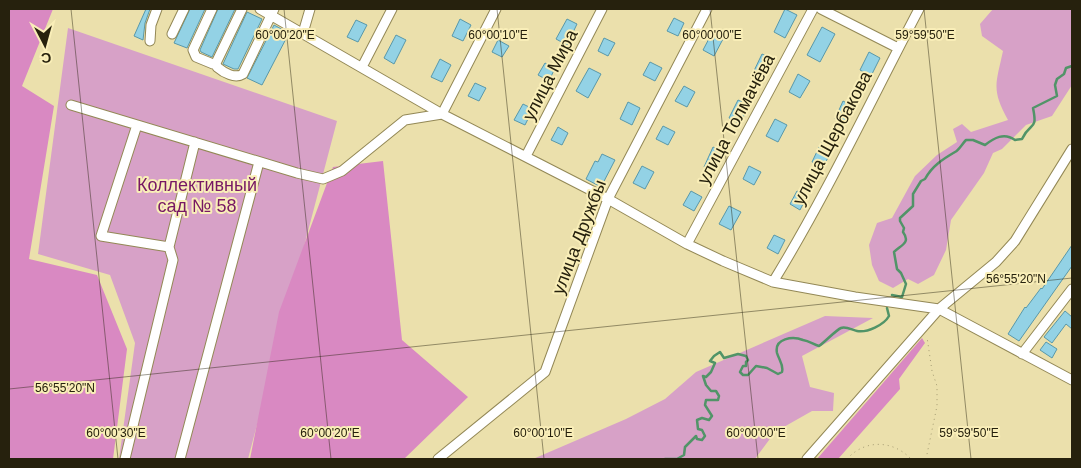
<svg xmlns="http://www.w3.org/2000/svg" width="1081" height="468" font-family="Helvetica,sans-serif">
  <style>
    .green { fill: #d7a1c7 }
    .forest { fill: #d989c2 }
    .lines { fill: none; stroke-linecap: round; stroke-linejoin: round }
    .stream { stroke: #519468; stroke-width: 2.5 }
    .building { fill: #93d2e5; stroke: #5998a9 }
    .minor-casing { stroke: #938856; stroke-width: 11 }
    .path { stroke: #a59c73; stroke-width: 1; stroke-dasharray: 1 4; stroke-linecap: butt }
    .minor { stroke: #fff; stroke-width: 9 }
    .ticks { fill: none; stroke: #26210d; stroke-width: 1; stroke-opacity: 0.45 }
    .labels { text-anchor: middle; stroke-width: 4; stroke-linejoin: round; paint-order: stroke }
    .street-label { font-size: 18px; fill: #26210d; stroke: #f9eeb8 }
    .park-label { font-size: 18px; fill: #771864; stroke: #f9eeb8 }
    .ticks-label { font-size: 12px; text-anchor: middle; fill: #26210d; stroke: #f9eeb8; stroke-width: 4; stroke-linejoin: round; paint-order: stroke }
  </style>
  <rect width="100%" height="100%" fill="#ebe0ac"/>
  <!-- green -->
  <path class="green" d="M993,9h79v76l-20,31 -26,9 -24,24 -9,4 -9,20 -33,47 -5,30 -12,25 -16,9 -10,-5 -15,9 -14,-7 -7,-16 -3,-20 8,-22 15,-5 23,-42 22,-21 20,-13 -4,-13 9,-5 9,8 37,-12c-17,-31 -12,-36 -5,-69l-21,-15 -2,-12z
    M68,28l269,93 -89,338h-129l16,-116 -25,-68 -72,-21z
    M825,316l48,2 -71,38 8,31 24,6 -1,18h-21l-37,21 -20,27h-222l93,-40 39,-20 31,-27z"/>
  <!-- forest -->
  <path class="forest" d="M9,9h44l-31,77 32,20 -25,153 68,16 30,74 -14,110h-104z
    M383,161l19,179 66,57 -64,62h-154l29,-147 54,-145z
    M922,338l3,5 -26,36 1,10 -62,70h-21z"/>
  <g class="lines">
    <!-- stream -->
    <path class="stream" d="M892,295l10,2 4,-13 -5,-11 -4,-4 -3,-17c7,-7 17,-9 9,-20l1,-4 -4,-7v-3l13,-12v-12l8,-13 4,-2c7,-13 18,-20 30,-27 4,-2 7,-8 11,-12h7l12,5c9,-7 19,-13 30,-5l7,-1c8,-18 16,-7 11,-31l24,-12 -2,-11 2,-6 7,-5 2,-6 6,-2
      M665,459h12l7,-4 1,-8 11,-11 1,3 5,1 3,-4 -3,-6 -4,-1 -1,-9 5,-2 7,2 3,-4 -7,-11 1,-5h12l1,-4 -3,-5h-5l-5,-6 -3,-9 3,1 5,-5 4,-9 -5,-2 4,-5 6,-4 4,6 14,-4 8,2 2,4 -2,2v4h-3l-3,6 3,3h5l8,-9 11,2 11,6 4,-2c2,-7 -3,-12 -5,-19 -3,-15 16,-17 26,-13 6,1 10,4 16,6 6,-4 17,-16 22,-18 5,-2 11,2 16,3 10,2 27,-6 32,-15l-2,-8"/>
  </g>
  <!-- building -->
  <path class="building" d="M146,9h4l-5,14 -2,17 -9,-4z
    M190,9h15l-18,39 -13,-5z
    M218,9h17l-23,48 -11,-5 -1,-2z
    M785,9l12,6 -12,23 -11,-6z
    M247,12l15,7 -24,50h-4l-11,-5z
    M674,18l10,5 -6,13 -11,-5z
    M460,19l11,6 -8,16 -11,-5z
    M567,19l10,5 -10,21 -11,-6z
    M356,20l11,5 -9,17 -11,-5z
    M274,25l15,8 -27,52 -15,-7z
    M822,27l13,7 -15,28 -13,-7z
    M712,33l11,6 -9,17 -11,-6z
    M396,35l10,5 -12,24 -10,-6z
    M604,38l11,5 -7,13 -10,-5z
    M498,40l11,6 -7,11 -10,-5z
    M869,52l11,6 -9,18 -11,-6z
    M762,54l11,5 -10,21 -11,-5z
    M440,59l11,6 -9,17 -11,-5z
    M650,62l12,6 -7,13 -12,-6z
    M545,63l10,5 -6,13 -11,-6z
    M589,68l12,6 -13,24 -12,-7z
    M798,74l12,7 -10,17 -11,-6z
    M475,83l11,5 -7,13 -11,-5z
    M684,86l11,6 -8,15 -12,-6z
    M738,100l11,5 -9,19 -11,-6z
    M843,101l11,6 -8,17 -11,-5z
    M628,102l12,6 -8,17 -12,-6z
    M523,104l10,5 -8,16 -11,-5z
    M775,119l12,6 -9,17 -12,-6z
    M663,126l12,6 -7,13 -12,-6z
    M558,127l10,6 -6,12 -11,-5z
    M821,143l11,6 -9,19 -11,-6z
    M713,147l11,5 -9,20 -11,-5z
    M602,154l13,6 -14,27 -15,-8 9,-18 3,1z
    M642,166l12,6 -9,17 -12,-6z
    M749,166l12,6 -7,13 -11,-6z
    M691,191l11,6 -8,14 -11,-6z
    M797,191l10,5 -7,14 -10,-6z
    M729,206l12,6 -10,18 -12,-6z
    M774,235l11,5 -7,14 -11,-6z
    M1072,245v21l-53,75 -11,-7 17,-27 1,1 15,-20 1,1z
    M1065,311l7,6v12l-6,-5 -14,19 -8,-6z
    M1046,342l11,7 -5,9 -12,-8z"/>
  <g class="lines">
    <defs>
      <path id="minor" d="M212,9l-19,41 3,7 17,7 3,-1
        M242,9l-26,54 1,4c7,6 18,12 26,7l31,-65
        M260,9l182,105 166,85 79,45 36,17 50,21 82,15 84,12 133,71
        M821,9l77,39
        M303,33l7,-24
        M172,34l12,-25
        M150,41l1,-16 6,-16
        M362,67l30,-58
        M71,105l226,68 26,6 19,-8 63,-51 37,-6 54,-105
        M137,125l-36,111 68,11
        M526,156l76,-147
        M687,244l126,-235
        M773,282c54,-88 98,-182 146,-273
        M1022,354l50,-65
        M125,459l48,-199 -4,-13 26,-105
        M180,459l79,-297
        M438,459l107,-87 63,-173 99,-190
        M807,459l132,-150 57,-47 19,-21 57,-92"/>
    </defs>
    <!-- minor casing -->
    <use href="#minor" class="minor-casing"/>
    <!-- path -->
    <path class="path" d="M847,459c18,-20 46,-19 64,0
      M926,459l11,-53v-20l-5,-15 -5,-34"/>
    <!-- minor -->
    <use href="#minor" class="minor"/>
  </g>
  <!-- ticks -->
  <path class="ticks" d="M71,9l47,450M284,9l47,450M497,9l47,450M710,9l48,450M924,9l47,450M9,389l1063,-111"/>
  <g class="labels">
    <!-- street labels -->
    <g class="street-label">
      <text transform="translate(550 75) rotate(-63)" y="6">улица Мира</text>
      <text transform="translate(736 119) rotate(-62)" y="6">улица Толмачёва</text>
      <text transform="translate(832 138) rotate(-62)" y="6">улица Щербакова</text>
      <text transform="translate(579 237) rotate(-69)" y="6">улица Дружбы</text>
    </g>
    <!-- park labels -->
    <g class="park-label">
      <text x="197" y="191">Коллективный<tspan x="197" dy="21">сад № 58</tspan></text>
    </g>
  </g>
  <g class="ticks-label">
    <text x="285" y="39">60°00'20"E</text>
    <text x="498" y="39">60°00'10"E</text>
    <text x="712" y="39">60°00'00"E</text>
    <text x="925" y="39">59°59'50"E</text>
    <text x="1016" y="283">56°55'20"N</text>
    <text x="65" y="392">56°55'20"N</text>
    <text x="116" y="437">60°00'30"E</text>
    <text x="330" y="437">60°00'20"E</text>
    <text x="543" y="437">60°00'10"E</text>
    <text x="756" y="437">60°00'00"E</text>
    <text x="969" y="437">59°59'50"E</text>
  </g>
  <!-- border -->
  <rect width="1081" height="468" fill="none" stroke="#26210d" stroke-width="20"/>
  <!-- north arrow -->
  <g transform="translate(45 45) rotate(174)" stroke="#f9eeb8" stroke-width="4" paint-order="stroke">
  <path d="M0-4L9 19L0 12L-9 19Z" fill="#26210d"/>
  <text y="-8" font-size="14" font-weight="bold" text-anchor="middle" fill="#26210d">С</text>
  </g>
</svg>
